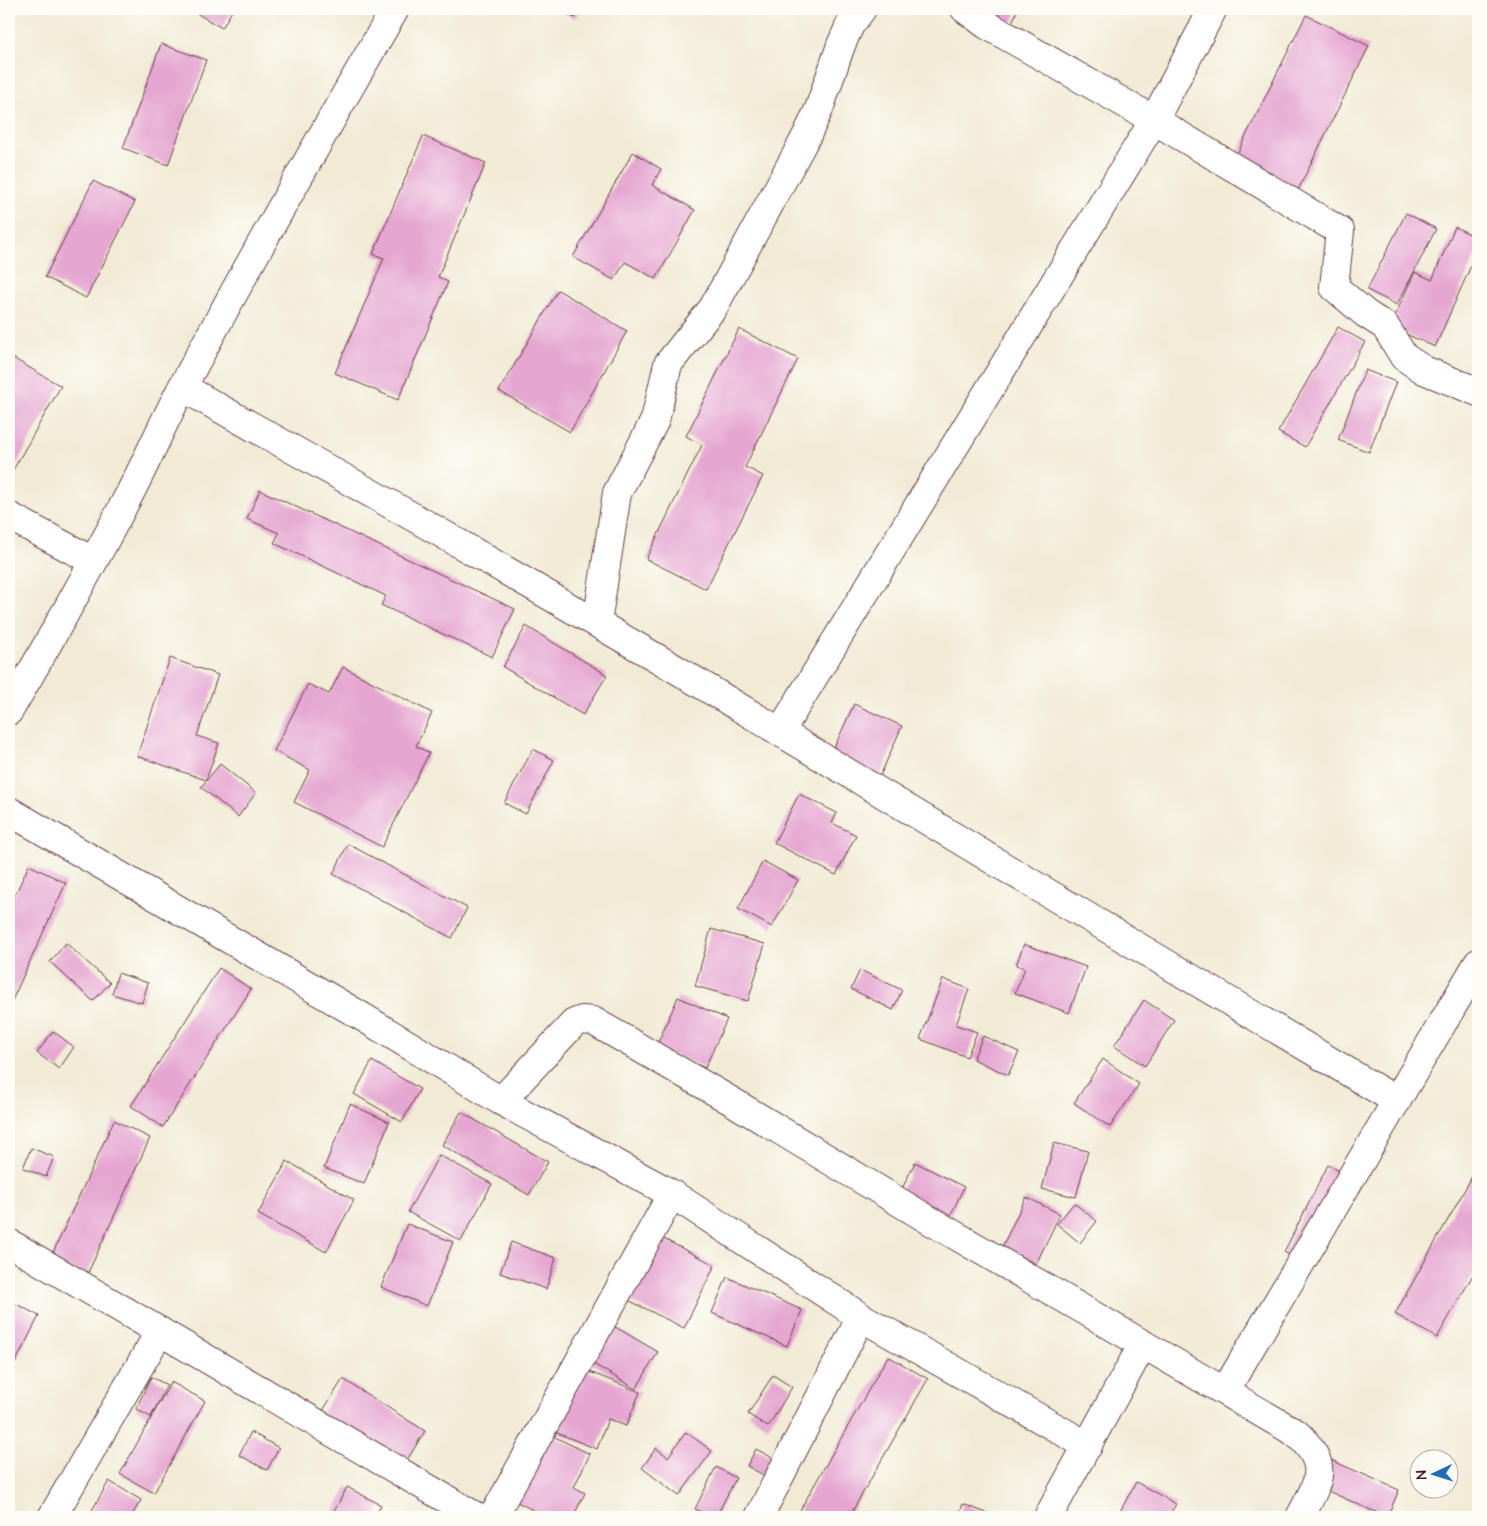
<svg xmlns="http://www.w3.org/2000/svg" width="1487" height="1526" font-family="'Architects Daughter',sans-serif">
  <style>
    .building { fill: #e5a6d1 }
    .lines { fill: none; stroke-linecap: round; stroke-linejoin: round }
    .minor-casing { stroke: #633e44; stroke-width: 30 }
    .minor { stroke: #fff; stroke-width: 28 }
  </style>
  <rect width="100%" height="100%" fill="#fdfcf7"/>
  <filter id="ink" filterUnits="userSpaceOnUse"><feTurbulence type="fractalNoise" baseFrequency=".02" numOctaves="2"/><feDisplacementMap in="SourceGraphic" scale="10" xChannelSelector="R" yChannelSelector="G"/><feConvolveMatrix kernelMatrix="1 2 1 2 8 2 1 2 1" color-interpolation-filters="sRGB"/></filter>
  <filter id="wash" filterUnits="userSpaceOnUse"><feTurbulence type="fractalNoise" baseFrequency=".0096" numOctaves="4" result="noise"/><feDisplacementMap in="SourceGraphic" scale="20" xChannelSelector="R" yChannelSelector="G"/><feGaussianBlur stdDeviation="1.12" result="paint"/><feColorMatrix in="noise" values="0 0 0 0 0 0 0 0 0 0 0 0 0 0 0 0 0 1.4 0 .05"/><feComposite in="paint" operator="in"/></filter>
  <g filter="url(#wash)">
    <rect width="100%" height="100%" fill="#f1ebd5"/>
    <g id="blocks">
      <!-- building -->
      <path class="building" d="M189,9h44l-11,19z
        M557,9h23l-5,9z
        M946,9h72l-13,29z
        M1306,15l63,31 -72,146 -63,-32z
        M161,44l45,16 -38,105 -45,-17z
        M423,136l63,27 -48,114 10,5 -50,118 -63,-27 49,-115 -11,-4z
        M633,152l28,17 -9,16 43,25 -39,69 -31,-17 -11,18 -41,-23z
        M93,181l42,21 -49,96 -41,-21z
        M1406,213l30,16 -39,76 -30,-15z
        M1455,227l23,11v12l-43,97 -45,-20 25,-55 17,8z
        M558,290l69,41 -57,101 -71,-41z
        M1338,327l27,15 -60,105 -27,-15z
        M739,329l59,30 -53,108 18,9 -57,113 -60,-30 56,-114 -16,-9z
        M11,357l50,29 -52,91v-116z
        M1365,370l31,12 -27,70 -31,-12z
        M260,490l255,119 -23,48 -111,-52 5,-9 -112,-53 5,-10 -32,-14z
        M526,626l81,49 -24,40 -80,-48z
        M170,658l48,17 -21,61 22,7 -13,37 -69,-24z
        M343,667l89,46 -16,33 13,7 -47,94 -88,-45 16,-32 -36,-19 34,-67 21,10z
        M854,704l48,22 -25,57 -49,-22z
        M533,749l21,11 -28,54 -22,-11z
        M220,764l36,29 -18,24 -37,-30z
        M799,794l38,19 -5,10 24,12 -20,40 -62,-32z
        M348,844l119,64 -15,30 -119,-64z
        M763,861l35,19 -26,47 -34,-18z
        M29,865l37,18 -57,124v-99z
        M711,929l54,15 -17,57 -53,-15z
        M66,943l44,40 -17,18 -43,-39z
        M1024,944l62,23 -17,46 -54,-20 10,-25 -9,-3z
        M219,968l32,21 -88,138 -32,-21z
        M860,970l42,20 -9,20 -42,-21z
        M118,973l30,10 -6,20 -30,-9z
        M943,979l26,10 -13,36 21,7 -10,25 -47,-18z
        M678,997l49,22 -22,49 -49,-21z
        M1144,1000l30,20 -29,46 -31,-20z
        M53,1031l21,16 -15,22 -22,-16z
        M983,1036l36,16 -11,23 -35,-16z
        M1103,1059l36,25 -29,43 -36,-24z
        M372,1061l48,28 -18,33 -48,-28z
        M350,1104l39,18 -25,62 -40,-16z
        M461,1112l87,50 -19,33 -87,-50z
        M114,1120l36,18 -69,150 -36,-18z
        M1054,1143l34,8 -12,46 -34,-8z
        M31,1148l23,9 -8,20 -23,-9z
        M439,1155l53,29 -31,57 -53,-29z
        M287,1161l67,39 -28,52 -68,-38z
        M915,1162l49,25 -18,38 -49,-26z
        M1328,1165l21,11 -45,86 -20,-10z
        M1478,1166v100l-41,72 -42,-24z
        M1026,1197l34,17 -24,50 -34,-17z
        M1074,1203l23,18 -17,22 -23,-19z
        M407,1224l46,18 -26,64 -46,-19z
        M642,1228l73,37 -31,63 -74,-37z
        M511,1242l45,16 -10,31 -46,-16z
        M727,1277l75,33 -15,36 -75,-33z
        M9,1300l30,16 -30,59z
        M600,1318l58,34 -22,37 -58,-34z
        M888,1356l40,23 -79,138h-53z
        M562,1361l78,31 -14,34 -18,-7 -11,30 -60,-24z
        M773,1375l19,12 -24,40 -20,-13z
        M151,1377l16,8 -16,32 -15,-8z
        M343,1379l82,52 -31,50 -82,-53z
        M171,1382l34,19 -51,92 -34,-19z
        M528,1424l62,30 -16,33 11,6 -12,24h-26l-52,-26z
        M251,1432l28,16 -12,22 -28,-15z
        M686,1432l26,19 -33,45 -37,-28 14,-20 12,9z
        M756,1449l33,18 -9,17 -33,-18z
        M1324,1457l75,33 -12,27 -75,-33z
        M716,1467l20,11 -20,39h-5l-16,-8z
        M109,1481l32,19 -10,17h-43z
        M1136,1482l40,22 -8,13h-51z
        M347,1487l34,18 -6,12h-44z
        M963,1504l34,13h-39z"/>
    </g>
  </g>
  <g filter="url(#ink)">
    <use href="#blocks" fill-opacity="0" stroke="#633e44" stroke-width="1"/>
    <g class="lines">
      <defs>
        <path id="minor" d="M965,9l22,16 167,95 186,111 -6,56 32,27 19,12 19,31 20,13 54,22
          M182,387l240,135 247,143 337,203 391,233
          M9,516l84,45
          M597,623l20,-130 38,-73 13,-56 45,-56 94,-173 12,-26 22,-64 9,-20 12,-16
          M9,711c42,-72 83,-145 121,-218 19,-36 34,-73 54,-109 68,-126 139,-251 211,-375
          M780,732l374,-612 59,-111
          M9,811l352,205 140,85 171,93 189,123 227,129
          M501,1101l73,-78 8,-3 11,1 140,81 196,118 367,213c35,32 23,48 4,84
          M9,1243l468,274
          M1225,1391l253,-428
          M52,1517l108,-186
          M493,1517l179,-323
          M759,1517l102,-200
          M1048,1517l95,-173"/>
      </defs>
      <!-- minor casing -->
      <use href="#minor" class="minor-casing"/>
      <!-- minor -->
      <use href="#minor" class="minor"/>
    </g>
  </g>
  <!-- margin -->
  <rect width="1487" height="1526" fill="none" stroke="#fdfcf7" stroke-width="30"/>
  <!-- north arrow -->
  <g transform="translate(1434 1474) rotate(266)"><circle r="24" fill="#fdfcf7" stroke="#b5a4a5"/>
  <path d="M0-4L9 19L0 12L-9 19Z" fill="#1f6fb2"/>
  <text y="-8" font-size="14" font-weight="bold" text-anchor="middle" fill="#4a1f2b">N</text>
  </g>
</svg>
